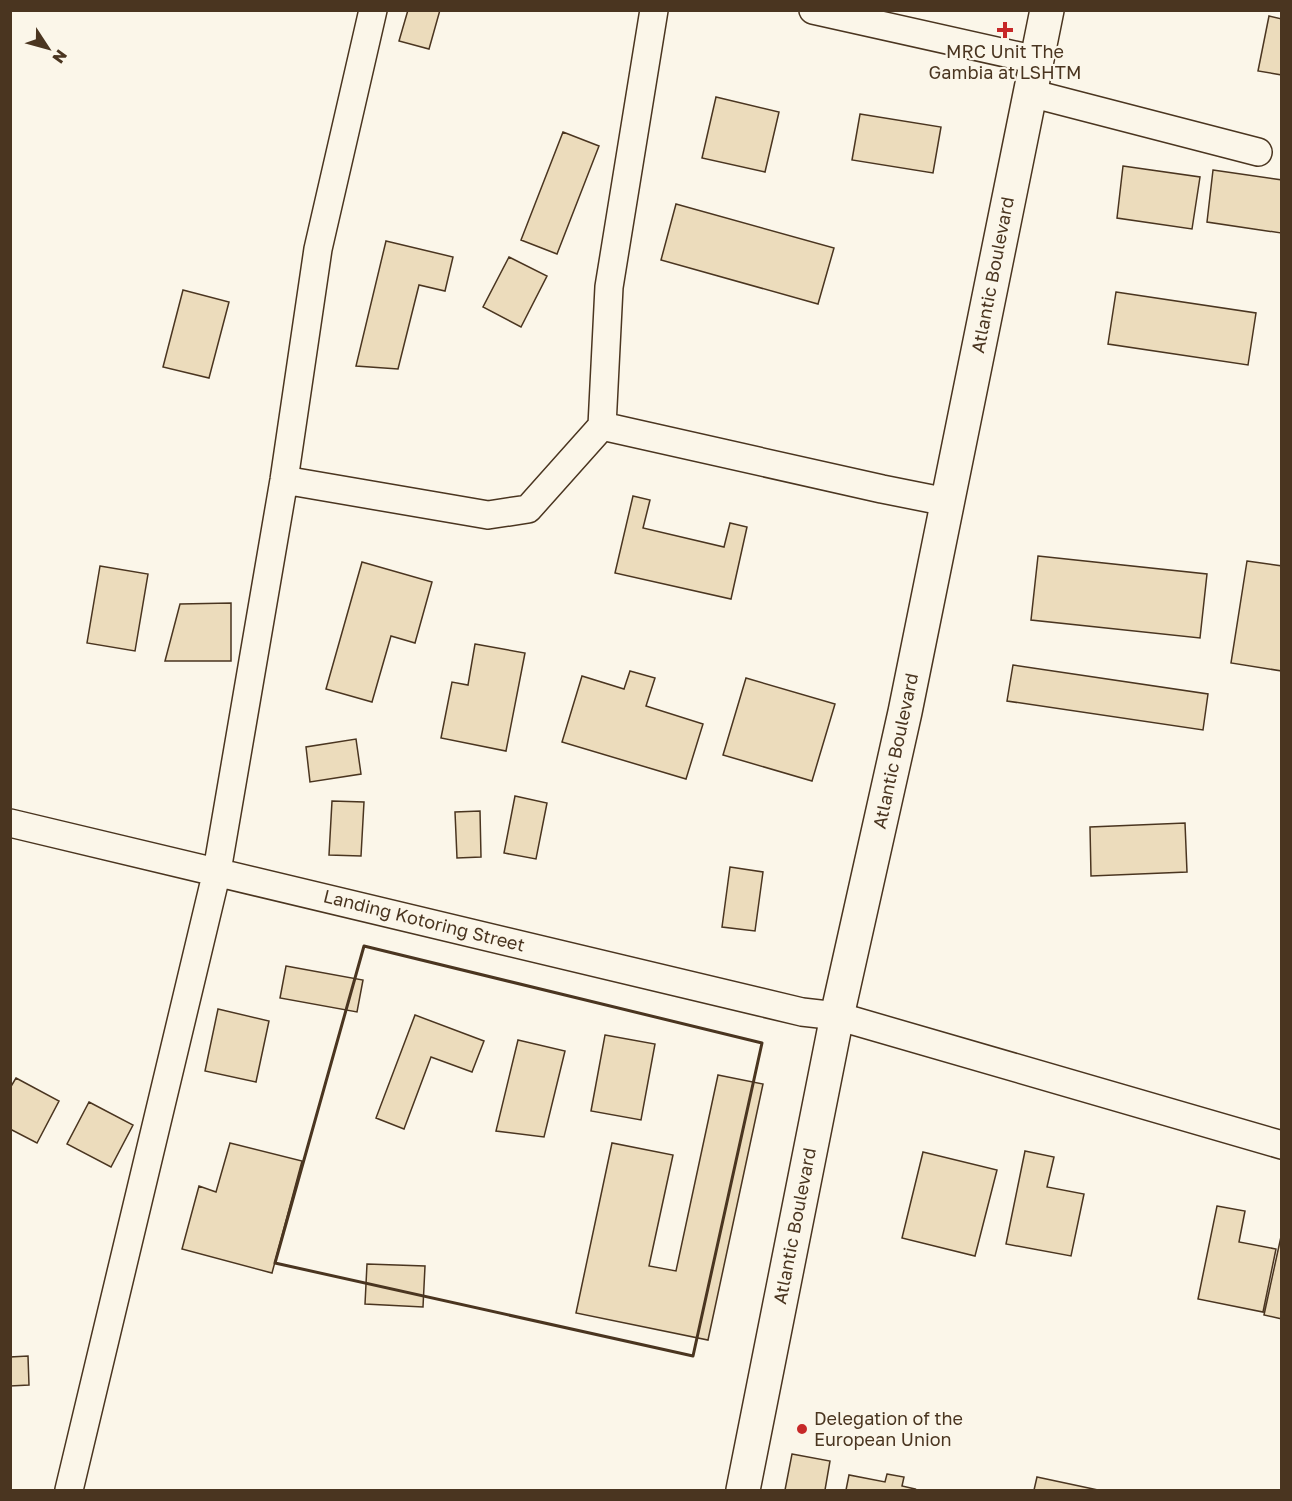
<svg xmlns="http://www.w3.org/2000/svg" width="1292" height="1501" font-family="'Golos Text',sans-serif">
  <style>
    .building { fill: #ecdcbc; stroke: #4a3520; stroke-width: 1.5 }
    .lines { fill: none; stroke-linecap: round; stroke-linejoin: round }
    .street-casing { stroke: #4a3520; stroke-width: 30 }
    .secondary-casing { stroke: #4a3520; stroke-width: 36 }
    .street { stroke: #fbf6e9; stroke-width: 27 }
    .secondary { stroke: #fbf6e9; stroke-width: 33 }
    .wall { stroke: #4a3520; stroke-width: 3 }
    .poi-dot { fill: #c62828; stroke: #fbf6e9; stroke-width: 2 }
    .labels { text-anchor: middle; stroke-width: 4.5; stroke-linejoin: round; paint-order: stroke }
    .poi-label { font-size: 18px; fill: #4a3520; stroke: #fbf6e9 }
    .street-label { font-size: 18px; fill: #4a3520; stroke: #fbf6e9 }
  </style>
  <rect width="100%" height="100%" fill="#fbf6e9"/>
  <!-- building -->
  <path class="building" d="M408,10h32l-11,39 -30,-8z
    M1269,16l13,3v56l-24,-4z
    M716,97l63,15 -14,60 -63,-14z
    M860,114l81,13 -8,46 -81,-13z
    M563,132l36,14 -42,108 -36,-14z
    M1123,166l77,11 -8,52 -75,-11z
    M1213,170l69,10 -1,53 -74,-11z
    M676,204l158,44 -16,56 -157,-44z
    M386,241l67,16 -8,34 -26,-6 -21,84 -42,-3z
    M509,257l38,19 -26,51 -38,-20z
    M183,290l46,12 -20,76 -46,-11z
    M1116,292l140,21 -8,52 -140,-21z
    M633,496l17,4 -7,28 81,19 6,-24 17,4 -16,72 -116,-26z
    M1038,556l169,18 -7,64 -169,-18z
    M1247,561l35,5v105l-51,-8z
    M362,562l70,20 -17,61 -24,-7 -19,66 -46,-13z
    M100,566l48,8 -13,77 -48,-8z
    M231,603v58h-66l15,-57z
    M475,644l50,9 -19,98 -65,-13 11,-56 16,3z
    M1013,665l195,29 -5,36 -196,-29z
    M630,671l25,7 -9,28 57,18 -17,55 -124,-37 20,-66 42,13z
    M746,678l89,26 -23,77 -89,-26z
    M356,739l5,35 -51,8 -4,-35z
    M515,796l32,7 -11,56 -32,-6z
    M332,801l32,1 -3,54 -32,-1z
    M480,811l1,46 -24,1 -2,-46z
    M1185,823l2,49 -96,4 -1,-49z
    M730,867l33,5 -8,59 -33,-4z
    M286,966l77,14 -6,32 -77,-14z
    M218,1009l51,12 -13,61 -51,-11z
    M415,1015l69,26 -12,31 -41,-15 -27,72 -28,-11z
    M605,1035l50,9 -14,76 -50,-9z
    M518,1040l47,11 -21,86 -48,-6z
    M718,1075l45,9 -55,256 -132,-27 36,-170 61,12 -24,111 27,5z
    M16,1078l43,23 -22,42 -27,-14v-41z
    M89,1102l44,23 -22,42 -44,-23z
    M230,1143l72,18 -30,112 -90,-24 17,-63 17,6z
    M1025,1151l29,6 -7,30 37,7 -13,62 -65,-12z
    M923,1152l74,18 -22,86 -73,-18z
    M1217,1206l28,5 -6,31 37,7 -13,63 -65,-13z
    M1282,1232v87l-18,-4z
    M367,1264l58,2 -2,41 -58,-3z
    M28,1356l1,29 -19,1v-29z
    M792,1454l38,7 -5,29h-40z
    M887,1474l17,3 -2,9 13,3 -1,1h-68l3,-15 36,7z
    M1037,1477l61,13h-64z"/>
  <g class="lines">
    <defs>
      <path id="street" d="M813,10l224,50
        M1030,93l228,59
        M602,426l280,63 65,13
        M284,480l204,35 40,-6 74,-83 7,-139 45,-277
        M10,823l792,189 35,4 445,129
        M69,1490l148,-619 67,-391 34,-231 55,-239"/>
      <path id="secondary" d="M743,1490l94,-474 68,-304 142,-702"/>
    </defs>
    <!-- street casing -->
    <use href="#street" class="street-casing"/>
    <!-- secondary casing -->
    <use href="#secondary" class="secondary-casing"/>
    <!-- street -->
    <use href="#street" class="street"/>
    <!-- secondary -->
    <use href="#secondary" class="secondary"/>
    <!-- wall -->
    <path class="wall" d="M364,946l398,97 -69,313 -418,-93z"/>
  </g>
  <!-- markers -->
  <g class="poi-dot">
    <path d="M1002 21h6v6h6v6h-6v6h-6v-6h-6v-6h6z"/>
    <circle cx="802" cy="1429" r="6"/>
  </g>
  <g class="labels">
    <!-- poi labels -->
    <g class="poi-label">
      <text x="1005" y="58">MRC Unit The<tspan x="1005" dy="21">Gambia at LSHTM</tspan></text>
      <text x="814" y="1425" text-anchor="start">Delegation of the<tspan x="814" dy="21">European Union</tspan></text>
    </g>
    <!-- street labels -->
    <g class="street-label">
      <text transform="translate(993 275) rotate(-79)" y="6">Atlantic Boulevard</text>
      <text transform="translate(896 751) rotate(-78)" y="6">Atlantic Boulevard</text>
      <text transform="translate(424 921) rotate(14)" y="6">Landing Kotoring Street</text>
      <text transform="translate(795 1226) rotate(-79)" y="6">Atlantic Boulevard</text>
    </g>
  </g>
  <!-- border -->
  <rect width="1292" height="1501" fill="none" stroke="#4a3520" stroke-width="24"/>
  <!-- north arrow -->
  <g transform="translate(48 48) rotate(126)" stroke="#fbf6e9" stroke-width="4.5" paint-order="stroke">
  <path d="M0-4.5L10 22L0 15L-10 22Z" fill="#4a3520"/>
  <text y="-9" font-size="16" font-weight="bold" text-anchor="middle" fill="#4a3520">N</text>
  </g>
</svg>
